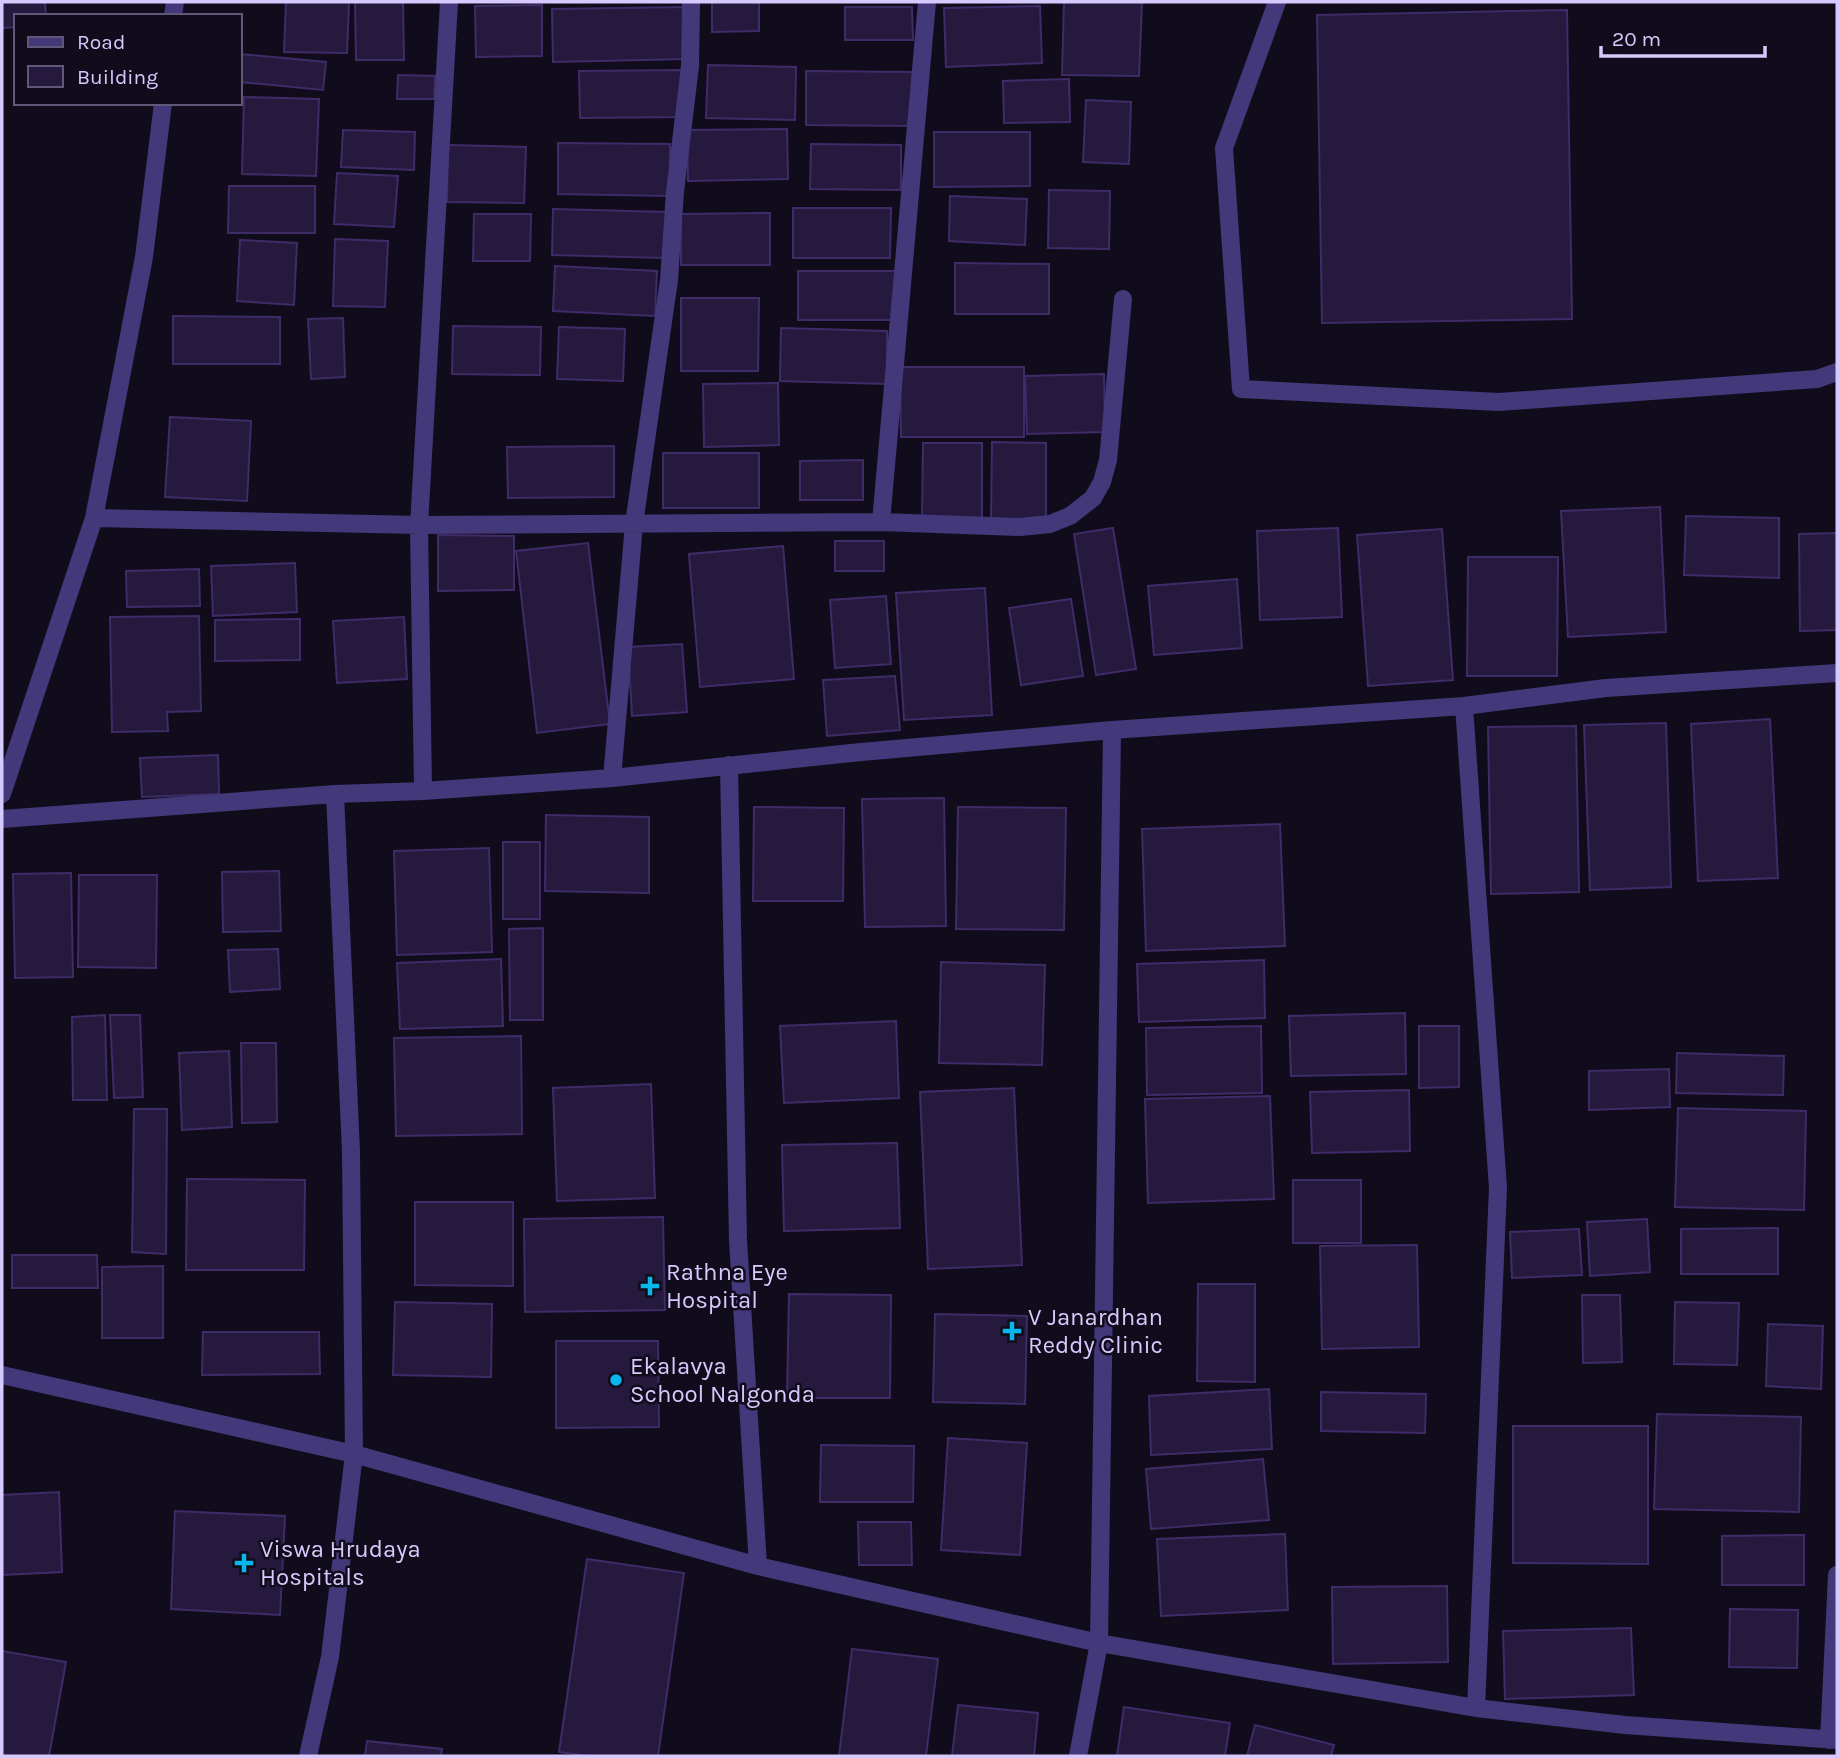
<svg xmlns="http://www.w3.org/2000/svg" width="1839" height="1758" font-family="Karla,sans-serif">
  <style>
    .building { fill: #25193d; stroke: #3f2b68; stroke-width: 2 }
    .lines { fill: none; stroke-linecap: round; stroke-linejoin: round }
    .minor { stroke: #43387a; stroke-width: 18 }
    .poi-dot { fill: #07b7eb; stroke: #110c1c; stroke-width: 2.5 }
    .labels { text-anchor: middle; stroke-width: 5; stroke-linejoin: round; paint-order: stroke }
    .poi-label { font-size: 24px; fill: #d6c9fd; stroke: #110c1c; text-anchor: start }
  </style>
  <rect width="100%" height="100%" fill="#110c1c"/>
  <!-- building -->
  <path class="building" d="M2,2h43l1,14h-30v11l-14,1z
    M286,2h63l-2,51 -63,-1z
    M355,2h48l1,58h-48z
    M712,2h47v29l-47,1z
    M1064,2h78l-3,74 -77,-1z
    M542,5v51l-66,1 -1,-51z
    M1040,6l2,57 -96,4 -2,-59z
    M687,7l1,52 -135,3 -1,-53z
    M845,7h67l1,33h-68z
    M1567,10l5,309 -250,4 -5,-308z
    M240,54l86,8 -3,28 -83,-8z
    M708,65l88,2 -1,53 -89,-2z
    M681,70v47l-101,1 -1,-47z
    M806,71l107,1 -1,54 -106,-1z
    M398,75l37,1 -1,23h-37z
    M1069,79l1,43 -66,1 -1,-42z
    M244,97l75,2 -3,77 -74,-2z
    M1086,100l45,2 -2,62 -46,-2z
    M787,129l1,50 -100,2 -1,-51z
    M343,130l72,2 -1,38 -73,-3z
    M934,132h96v54l-96,1z
    M558,143l112,1v52l-112,-2z
    M811,144l90,1v45l-91,-1z
    M448,145l78,2 -2,56 -77,-1z
    M337,173l61,3 -4,51 -60,-3z
    M229,186h86v47h-87z
    M1049,190l61,1 -1,58 -61,-1z
    M950,196l77,3 -2,46 -76,-4z
    M793,208h98l-1,50h-97z
    M553,209l114,3 -2,46 -113,-3z
    M770,213v52h-89v-51z
    M474,214h57l-1,47h-57z
    M335,239l53,2 -3,66 -52,-1z
    M240,240l57,3 -3,62 -57,-4z
    M955,263l94,1v50h-94z
    M555,266l102,5 -2,45 -102,-5z
    M798,271h100v49h-100z
    M681,298h78l-1,73h-77z
    M173,316l107,1v47h-107z
    M343,318l2,59 -34,2 -3,-60z
    M453,326l88,1 -1,48 -88,-1z
    M559,327l66,2 -2,52 -66,-2z
    M781,328l106,3v53l-107,-3z
    M900,367h124v70h-123z
    M1104,374l1,58 -78,2 -2,-58z
    M778,383l1,62 -75,2 -1,-63z
    M170,417l81,4 -4,80 -82,-4z
    M992,442l54,1v79h-55z
    M923,443h59v78h-60z
    M614,446v51l-106,1 -1,-51z
    M663,453h96v55h-96z
    M863,460v40h-63v-39z
    M1660,507l6,125 -98,5 -7,-126z
    M1686,516l93,2v60l-95,-3z
    M1113,528l23,141 -40,6 -22,-141z
    M1338,528l4,89 -82,3 -3,-89z
    M1442,529l11,151 -85,6 -11,-151z
    M1837,533v97l-37,1 -1,-97z
    M438,535l76,1v54l-76,1z
    M835,541h49v30h-49z
    M588,543l22,181 -73,9 -21,-182z
    M783,546l11,133 -94,8 -11,-133z
    M1468,557h90l-1,119h-90z
    M295,563l2,49 -84,4 -2,-50z
    M199,569l1,37 -73,1 -1,-36z
    M1237,579l5,69 -88,7 -6,-69z
    M985,588l7,127 -88,5 -8,-127z
    M886,596l5,68 -56,4 -5,-68z
    M1071,599l12,77 -62,9 -12,-77z
    M199,616l2,95 -34,1 1,19 -56,1 -2,-115z
    M404,617l3,62 -70,4 -4,-62z
    M300,619v41l-85,1v-41z
    M682,644l5,68 -55,4 -4,-69z
    M895,676l5,54 -73,6 -4,-56z
    M1770,719l8,159 -80,3 -7,-157z
    M1666,723l5,164 -81,3 -6,-165z
    M1576,726l3,166 -88,2 -3,-167z
    M218,755l1,39 -77,3 -2,-39z
    M944,798l2,128 -81,1 -3,-128z
    M754,807l90,1 -1,93h-90z
    M958,807l108,1 -2,122 -108,-1z
    M546,815l103,2v76l-104,-2z
    M1280,824l5,122 -139,5 -4,-122z
    M503,842h37v77h-37z
    M489,848l3,104 -95,3 -3,-104z
    M279,871l2,60 -58,1 -1,-60z
    M71,873l2,104 -58,1 -2,-104z
    M79,875h78l-1,93 -78,-1z
    M543,928v92h-33l-1,-91z
    M278,949l2,40 -50,3 -2,-42z
    M501,959l2,67 -103,3 -3,-66z
    M1264,960l1,58 -126,4 -2,-58z
    M941,962l104,3 -3,100 -103,-2z
    M1405,1013l1,61 -115,2 -2,-60z
    M105,1015l2,85h-34l-1,-83z
    M110,1015h30l3,82 -29,1z
    M896,1021l3,77 -115,5 -4,-77z
    M1261,1026l1,67 -115,2 -1,-67z
    M1419,1026h40v61l-40,1z
    M521,1036l1,98 -126,2 -2,-98z
    M241,1043h35l1,79 -35,1z
    M229,1051l3,76 -50,3 -3,-77z
    M1677,1053l107,3 -1,39 -107,-2z
    M1669,1069l1,38 -81,3v-39z
    M651,1084l4,114 -98,3 -4,-113z
    M1014,1088l8,177 -94,4 -8,-177z
    M1409,1090l1,61 -98,2 -2,-61z
    M1270,1096l4,103 -126,4 -3,-104z
    M1678,1108l128,3 -2,99 -129,-3z
    M134,1109h33l-1,145 -34,-2z
    M897,1143l3,85 -116,3 -2,-86z
    M187,1179l118,1 -1,90h-118z
    M1293,1180h68v63h-68z
    M415,1202h98v84l-98,-1z
    M663,1217l2,93 -140,2 -1,-93z
    M1647,1219l3,53 -60,4 -3,-54z
    M1778,1228v46h-97v-45z
    M1579,1229l3,46 -70,3 -2,-46z
    M1417,1245l2,102 -97,2 -2,-103z
    M12,1255h85l1,33h-86z
    M163,1266v72h-61v-71z
    M1198,1284h57v98l-58,-1z
    M789,1294l102,1 -1,103h-103z
    M1582,1295h38l2,67 -39,1z
    M395,1302l97,2 -1,73 -98,-2z
    M1675,1302l64,1 -2,62 -63,-1z
    M935,1314l92,2 -2,88 -92,-2z
    M1768,1324l55,2 -2,63 -55,-3z
    M203,1332h116l1,42 -118,1z
    M556,1341h102l1,86 -103,1z
    M1269,1389l3,60 -121,6 -2,-59z
    M1321,1392l105,2 -1,39 -104,-2z
    M1657,1414l144,3 -2,95 -145,-3z
    M1513,1426h135v138l-135,-1z
    M948,1438l79,5 -7,112 -79,-5z
    M821,1445l93,1 -1,56h-93z
    M1263,1459l6,61 -118,9 -5,-60z
    M59,1492l3,80 -60,3v-80z
    M175,1511l110,5 -5,99 -109,-6z
    M858,1522h53l1,43h-53z
    M1285,1534l3,76 -127,6 -4,-77z
    M1804,1535v50h-82v-49z
    M587,1559l97,14 -26,183h-68l-31,-4z
    M1447,1586l1,76 -115,2 -1,-77z
    M1730,1609l68,1 -1,58 -68,-1z
    M1631,1628l3,67 -129,4 -2,-68z
    M852,1649l86,10 -12,97h-87z
    M2,1651l64,11 -17,94h-47z
    M958,1705l80,8 -4,43h-82z
    M1124,1707l106,16 -5,33h-108z
    M1255,1725l79,20 -3,11h-84z
    M367,1741l75,8 -1,7h-76z"/>
  <g class="lines">
    <!-- minor -->
    <path class="minor" d="M1277,2l-53,146 17,241 258,13 318,-23 20,-7
      M173,16l2,-14
      M94,518l325,7 462,-3 139,5 30,-3 20,-8 23,-18 9,-16 6,-22 15,-161
      M881,522l46,-520
      M1464,706l34,482 -22,520
      M1112,730l352,-24 142,-18 231,-15
      M729,765l9,475 20,326
      M612,778l22,-254 35,-244 6,-88 15,-126 1,-64
      M423,791l-4,-266 30,-523
      M2,794l92,-276 50,-261 19,-154
      M2,819l333,-25 88,-3 189,-13 249,-26 251,-22 -13,913 -21,113
      M2,1375l352,79 404,112 341,77 377,65 149,17 212,15
      M1829,1740l8,-165
      M308,1756l22,-99 24,-203 -3,-302 -16,-358"/>
  </g>
  <!-- markers -->
  <g class="poi-dot">
    <path d="M646.5 1275.5h7v7h7v7h-7v7h-7v-7h-7v-7h7z"/>
    <path d="M1008.5 1320.5h7v7h7v7h-7v7h-7v-7h-7v-7h7z"/>
    <circle cx="616" cy="1380" r="7"/>
    <path d="M240.5 1552.5h7v7h7v7h-7v7h-7v-7h-7v-7h7z"/>
  </g>
  <g class="labels">
    <!-- poi labels -->
    <g class="poi-label">
      <text x="666" y="1280">Rathna Eye<tspan x="666" dy="28">Hospital</tspan></text>
      <text x="1028" y="1325">V Janardhan<tspan x="1028" dy="28">Reddy Clinic</tspan></text>
      <text x="630" y="1374">Ekalavya<tspan x="630" dy="28">School Nalgonda</tspan></text>
      <text x="260" y="1557">Viswa Hrudaya<tspan x="260" dy="28">Hospitals</tspan></text>
    </g>
  </g>
  <!-- border -->
  <rect width="1839" height="1758" fill="none" stroke="#d6c9fd" stroke-width="7"/>
  <!-- legend -->
  <rect x="14" y="14" width="228" height="91" fill="#110c1c" stroke="#605876" stroke-width="2"/>
  <rect x="28" y="37" width="35" height="10" fill="#43387a" stroke="#605876" stroke-width="2"/>
  <text x="77" y="49" font-size="21" fill="#d6c9fd">Road</text>
  <rect x="28" y="66" width="35" height="21" fill="#25193d" stroke="#605876" stroke-width="2"/>
  <text x="77" y="84" font-size="21" fill="#d6c9fd">Building</text>
  <!-- scale -->
  <path d="M1601 46v10h164v-10" fill="none" stroke="#d6c9fd" stroke-width="3.5"/>
  <text x="1612" y="46" font-size="21" fill="#d6c9fd" stroke="#110c1c" stroke-width="5" paint-order="stroke">20 m</text>
</svg>
